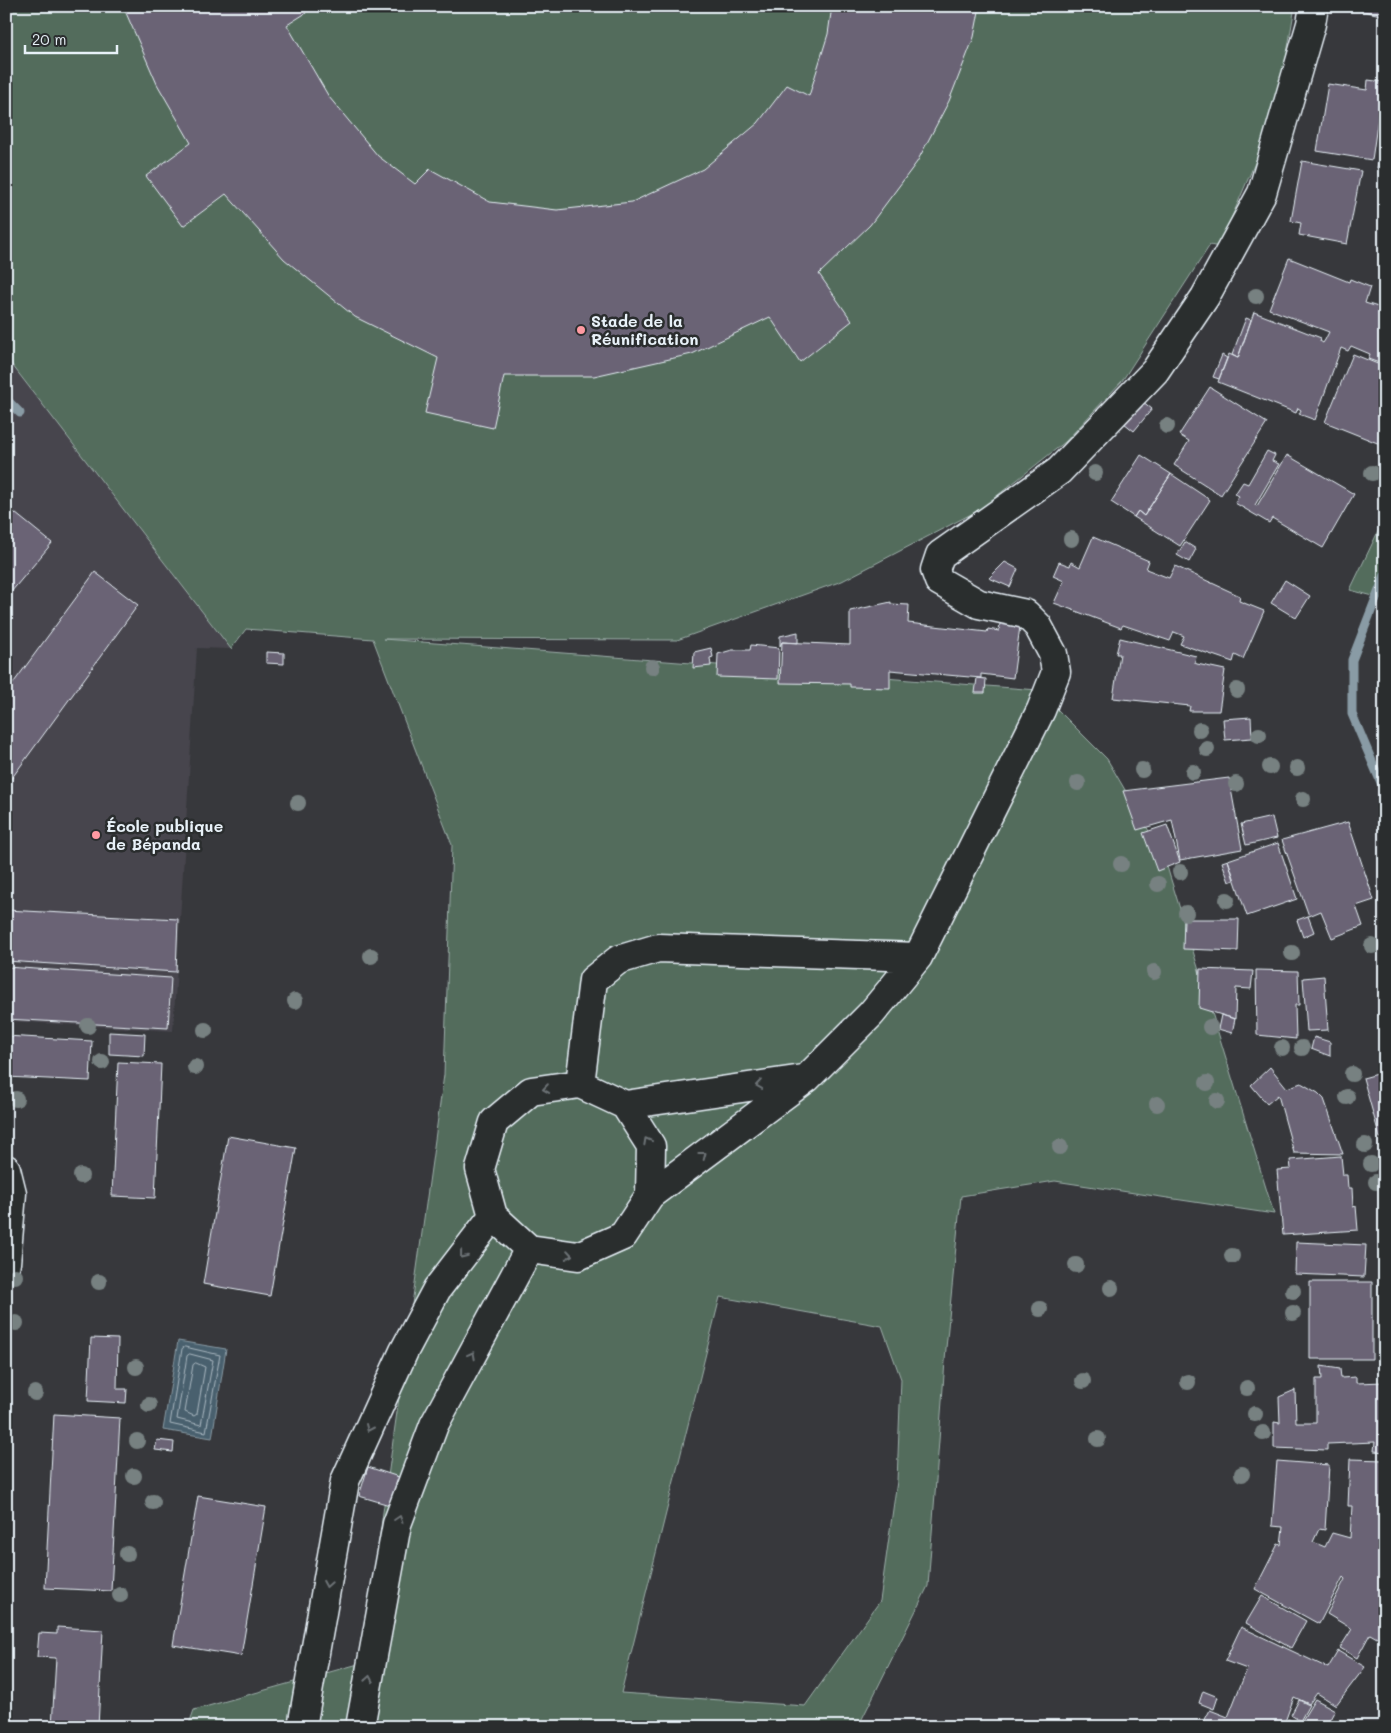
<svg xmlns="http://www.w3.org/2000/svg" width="1391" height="1733" font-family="Mali,sans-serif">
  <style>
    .built { fill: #47454d }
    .green { fill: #526c5b; stroke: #9daeaa; fill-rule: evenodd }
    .water { fill: #4a616e; stroke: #899ba5 }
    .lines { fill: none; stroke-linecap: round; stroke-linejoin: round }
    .shore { stroke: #a9b7c1; stroke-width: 1 }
    .stream { stroke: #899ba5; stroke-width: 9 }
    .building { fill: #6b6475; stroke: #e8f1f8 }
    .minor-casing { stroke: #e8f1f8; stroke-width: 31 }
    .minor { stroke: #2a2d2e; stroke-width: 28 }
    .tree { fill: #778181 }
    .oneway { stroke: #6c7275 }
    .poi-dot { fill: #ff9aa2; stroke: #2a2d2e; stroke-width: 2 }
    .labels { text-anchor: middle; stroke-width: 5; stroke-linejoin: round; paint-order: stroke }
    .poi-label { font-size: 16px; font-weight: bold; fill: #e8f1f8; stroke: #2a2d2e; text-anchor: start }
  </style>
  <rect width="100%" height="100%" fill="#37383c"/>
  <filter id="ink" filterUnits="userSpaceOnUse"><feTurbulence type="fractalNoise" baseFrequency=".02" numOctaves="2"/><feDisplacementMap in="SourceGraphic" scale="10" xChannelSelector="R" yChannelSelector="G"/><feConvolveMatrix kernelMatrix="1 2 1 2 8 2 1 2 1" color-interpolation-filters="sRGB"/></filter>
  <g filter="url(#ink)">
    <!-- built -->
    <path class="built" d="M6,357l225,292 -34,-1 -24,383 -167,-10z"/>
    <!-- green -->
    <path class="green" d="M6,6h1289l-10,59 -28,93 -38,89 -9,-2 -88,136 -57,61 -86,68 -137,71 -165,59 -294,-1 655,51 69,69 57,98 110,357 -219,-33 -94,15 -15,152 -18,238 -70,141h-670l6,-17 168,-47 82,-588 8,-230 -79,-206 -127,-10 -15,20 -225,-292zM720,1297l162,29 19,53 -4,102 -17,120 -75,105 -184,-13z
      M1385,517v82l-35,-9z"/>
    <!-- water -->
    <path class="water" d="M178,1341l48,8 -14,89 -49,-8z"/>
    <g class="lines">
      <!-- shore -->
      <path class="shore" d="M185,1347l35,8 -14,77 -36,-8 12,-75z
        M190,1354l23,6 -12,65 -24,-6 10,-63z
        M196,1363l9,4 -8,47 -3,2 -9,-4 8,-47z"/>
      <!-- stream -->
      <path class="stream" d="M6,399l14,14
        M1385,575l-33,85v54l33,78"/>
    </g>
    <!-- building -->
    <path class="building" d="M123,6h180l3,7 -19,12 42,72 49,59 37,28 15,-15 60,33 67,8 75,-8 71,-33 55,-46 29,-38 22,11 19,-62 4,-28h148l-6,31 -25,64 -32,61 -47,63 -51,49 33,47 -52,41 -30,-45 -78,37 -98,22h-90l-11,52 -68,-15 13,-55 -83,-41 -71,-58 -58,-65 -43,32 -37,-50 45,-33 -34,-59z
      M1359,6h26v10l-26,-6z
      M1368,80l15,2 -11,78 -55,-9 11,-67 39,6z
      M1379,146l6,1v23l-8,-2 3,-17 -2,-1z
      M1302,161l59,10 -14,73 -48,-9 2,-12 -10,-2z
      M1289,258l60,24 1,-3 20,8 -5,16 13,4 4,-9 3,1v66l-17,-6 2,-5 -19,-8 -3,5 -7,-3 -26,72 -16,-6 2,-4 -3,-2 -2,5 -78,-31 11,-28 9,4 16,-46 67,26 -1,3 3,2 2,-3 4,-8 -60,-23z
      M1246,318l5,2 -13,38 -6,-3z
      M1353,354l32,13v79l-60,-24z
      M1222,355l5,3 -8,21 -6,-2z
      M1210,387l57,36 -46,72 -47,-30 15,-24 -10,-6z
      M1142,401l10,8 -18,22 -10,-8z
      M1267,451l8,4 -3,6 7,3 -24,41 2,1 30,-51 67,39 -31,54 -51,-30 -3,5 -34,-20 4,-7 -4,-2 8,-12 5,2z
      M1141,455l30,19 -27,42 -6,-5 -4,6 -23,-15z
      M1171,474l39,26 -30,46 -46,-29 4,-6 6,5z
      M10,509l42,34 -46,55v-84z
      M1093,537l56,24 -3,8 23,9 6,-12 65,30 -1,5 25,10 -21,48 -8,-4 -2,7 -53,-18 4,-8 -10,-4 -4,9 -47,-16 -2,3 -67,-25 10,-22 -11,-5 6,-14 11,4 1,-4 9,5z
      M1185,542l11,7 -7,13 -12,-7z
      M1005,562l13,7 -8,18 -21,-9z
      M95,572l43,33 -132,181v-93z
      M1285,580l25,16 -14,22 -25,-15z
      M891,602v2l18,1 -1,18 79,9 1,-3 11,2 2,-15 20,3 -8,59 -32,-4v4l-91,-8v18l-40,-1v-3l-70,-1 2,-41 68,3v-34z
      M798,632v11l-16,-1 -2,4v-10z
      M1120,638l76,18 -1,7 2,1 28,6 -6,41h-30l1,-5 -77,-8 7,-44h-4z
      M751,645l28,3 -1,31 -61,-2 1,-23 14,-4h18z
      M711,648l2,9 -3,1 1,8 -18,2 1,-16z
      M266,652l18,1v11l-18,-1z
      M977,678l9,1 -1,14h-10z
      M1251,717l1,21 -27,2 -2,-21z
      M1229,778l13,71 -62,11 -8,-40 -35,10 -14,-39z
      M1272,817l5,21 -31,7 -5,-21z
      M1348,822l26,78 -18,6 7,20 -31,12 -11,-27 -12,5 -27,-76z
      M1167,825l13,37 -23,9 -14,-38z
      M1278,843l19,56 -50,17 -19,-56z
      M1228,860l6,20 -5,2 -7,-20z
      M6,910l172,9 -2,53 -170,-11z
      M1308,916l6,16 -11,5 -6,-17z
      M1184,919h55l-1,32 -55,-2z
      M6,967l165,11 -3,50 -162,-9z
      M1200,969l53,2 -2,18 -15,-1 -1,31 -36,-11z
      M1256,970l42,1 1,34h-4l1,34 -39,-4z
      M1324,976l4,54 -21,1 -4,-53z
      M1221,1015l14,4 -3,14 -14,-4z
      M109,1032l36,2 -1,22 -35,-2z
      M6,1036l86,5 -2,40 -84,-4z
      M1314,1037l16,5v14l-19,-7z
      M118,1062l43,2 -6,134 -43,-2z
      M1270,1067l17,21 14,-5 17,10 6,6 19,55 -49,-1 -16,-58 -11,9 -16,-19z
      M1385,1072v65l-5,1 -17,-60z
      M228,1136l68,12 -26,148 -67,-12z
      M1385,1147v19l-5,-18z
      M1341,1156l2,19h4l1,13h4l1,19 3,-1 2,24 -75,5 -6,-65 14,-1 -1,-9z
      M1296,1242l70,3 -2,32 -69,-3z
      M1310,1282h62v77h-62z
      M91,1338l27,1 -1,50h10l-1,14 -38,-2z
      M1321,1366l19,3 1,9 15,-1v6l29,-1v70l-11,-1 1,-9 -48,2v6l-53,-2v-26l6,1 -1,-26 16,-7 1,33h20v-44h6z
      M54,1414l66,4 -9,173 -66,-3z
      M157,1440l17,2 -1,10 -18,-2z
      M1350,1459l35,1v107l-4,6 4,2v52l-8,11 -7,-4 -13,24 -17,-10 12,-19 -25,-15 18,-35 -2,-2 -24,47 -64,-35 23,-45 3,1 2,-18 -11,-1 5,-65 52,4 -4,65 -6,-1 -6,13 12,5 7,-14 18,5 2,-32h-4z
      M368,1467l34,11 -9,28 -34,-10z
      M198,1496l68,11 -25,149 -68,-11z
      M1262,1596l44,25 -15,27 -45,-25z
      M57,1627l46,3 -5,97h-64v-2l18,1 4,-68 -19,-1 2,-24 18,1z
      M1241,1627l87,41 10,-17 27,16 -29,38 -19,-12 -8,11 -15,-7 -11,30h-82l9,-17 18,7 19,-48 -22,-8z
      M1203,1691l15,6 -4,12 -15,-6z
      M1315,1699l20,11 -9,17h-28z
      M1299,1700l10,5 -9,16 -9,-6z
      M1288,1719l10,5 -1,3h-13z"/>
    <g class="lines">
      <defs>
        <path id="minor" d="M580,1084l13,-104 25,-20 40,-12 260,9
          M625,1105l26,41 -1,49 -27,41 -45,20 -49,-7 -36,-33 -13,-47 14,-47 37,-31 49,-7 45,21 178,-26
          M6,1169l6,24 -6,70
          M650,1195l157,-117 64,-64 47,-57 123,-247 15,-38 -3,-18 -15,-28 -12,-12 -47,-10 -40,-23 -4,-11 5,-15 119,-84 96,-100 50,-74 57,-104 49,-169 3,-18
          M302,1727l43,-246 59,-130 33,-62 56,-73
          M360,1727l37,-203 37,-99 95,-176"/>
      </defs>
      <!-- minor casing -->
      <use href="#minor" class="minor-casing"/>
      <!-- minor -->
      <use href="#minor" class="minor"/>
    </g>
    <!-- trees -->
    <g class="tree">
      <circle cx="1256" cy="296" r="8"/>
      <circle cx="1167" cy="426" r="8"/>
      <circle cx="1095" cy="473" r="8"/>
      <circle cx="1372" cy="473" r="8"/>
      <circle cx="1071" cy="539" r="8"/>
      <circle cx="652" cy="667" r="8"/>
      <circle cx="1237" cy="690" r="8"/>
      <circle cx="1200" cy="730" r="8"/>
      <circle cx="1259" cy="735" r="8"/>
      <circle cx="1207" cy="749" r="8"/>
      <circle cx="1270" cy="767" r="8"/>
      <circle cx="1297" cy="768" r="8"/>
      <circle cx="1142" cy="770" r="8"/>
      <circle cx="1193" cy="772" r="8"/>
      <circle cx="1078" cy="783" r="8"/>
      <circle cx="1236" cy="784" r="8"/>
      <circle cx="1303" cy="799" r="8"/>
      <circle cx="298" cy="803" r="8"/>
      <circle cx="1121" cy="864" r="8"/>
      <circle cx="1180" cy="872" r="8"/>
      <circle cx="1158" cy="884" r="8"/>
      <circle cx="1227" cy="900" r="8"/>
      <circle cx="1186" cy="913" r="8"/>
      <circle cx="1372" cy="946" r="8"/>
      <circle cx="1292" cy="953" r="8"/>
      <circle cx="371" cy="956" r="8"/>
      <circle cx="1154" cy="972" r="8"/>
      <circle cx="295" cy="1001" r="8"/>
      <circle cx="88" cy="1026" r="8"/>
      <circle cx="1210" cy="1027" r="8"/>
      <circle cx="205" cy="1030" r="8"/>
      <circle cx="1282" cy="1048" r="8"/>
      <circle cx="1302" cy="1048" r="8"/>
      <circle cx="102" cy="1062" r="8"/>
      <circle cx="195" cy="1067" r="8"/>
      <circle cx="1352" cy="1074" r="8"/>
      <circle cx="1207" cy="1083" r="8"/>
      <circle cx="1347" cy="1097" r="8"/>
      <circle cx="16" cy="1099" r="8"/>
      <circle cx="1217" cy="1101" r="8"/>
      <circle cx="1157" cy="1104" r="8"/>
      <circle cx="1365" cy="1145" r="8"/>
      <circle cx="1060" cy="1147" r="8"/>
      <circle cx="1371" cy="1164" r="8"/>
      <circle cx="81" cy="1176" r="8"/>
      <circle cx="1376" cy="1182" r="8"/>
      <circle cx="1232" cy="1256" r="8"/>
      <circle cx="1076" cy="1265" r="8"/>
      <circle cx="15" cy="1276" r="8"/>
      <circle cx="99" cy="1282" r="8"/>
      <circle cx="1111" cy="1288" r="8"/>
      <circle cx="1293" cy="1291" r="8"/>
      <circle cx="1040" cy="1309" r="8"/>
      <circle cx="1293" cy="1313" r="8"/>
      <circle cx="16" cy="1323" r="8"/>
      <circle cx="136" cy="1367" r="8"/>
      <circle cx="1083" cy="1381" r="8"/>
      <circle cx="1188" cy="1382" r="8"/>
      <circle cx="1247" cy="1388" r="8"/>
      <circle cx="35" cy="1393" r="8"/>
      <circle cx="149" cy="1405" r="8"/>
      <circle cx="1255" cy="1414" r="8"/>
      <circle cx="1263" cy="1433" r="8"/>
      <circle cx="1098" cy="1439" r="8"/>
      <circle cx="137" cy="1441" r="8"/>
      <circle cx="1242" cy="1474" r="8"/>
      <circle cx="134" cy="1476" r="8"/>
      <circle cx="153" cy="1502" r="8"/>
      <circle cx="127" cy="1554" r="8"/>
      <circle cx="120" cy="1595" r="8"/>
    </g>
    <!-- one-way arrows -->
    <defs><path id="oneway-chevron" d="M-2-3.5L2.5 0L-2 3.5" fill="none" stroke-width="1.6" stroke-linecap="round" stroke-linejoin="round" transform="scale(1.25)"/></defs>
    <g class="oneway">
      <use href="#oneway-chevron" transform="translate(759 1085) rotate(172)"/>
      <use href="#oneway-chevron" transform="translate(546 1089) rotate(172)"/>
      <use href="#oneway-chevron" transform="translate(647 1141) rotate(-118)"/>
      <use href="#oneway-chevron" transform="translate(703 1155) rotate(-37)"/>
      <use href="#oneway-chevron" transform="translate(463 1255) rotate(128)"/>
      <use href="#oneway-chevron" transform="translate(569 1255) rotate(9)"/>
      <use href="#oneway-chevron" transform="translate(472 1355) rotate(-62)"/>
      <use href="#oneway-chevron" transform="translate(369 1428) rotate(114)"/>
      <use href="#oneway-chevron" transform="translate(399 1519) rotate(-72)"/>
      <use href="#oneway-chevron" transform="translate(327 1584) rotate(100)"/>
      <use href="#oneway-chevron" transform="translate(369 1679) rotate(-80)"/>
    </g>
  </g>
  <!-- markers -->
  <g class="poi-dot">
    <circle cx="581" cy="330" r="5"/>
    <circle cx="96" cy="835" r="5"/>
  </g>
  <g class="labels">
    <!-- poi labels -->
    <g class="poi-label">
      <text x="591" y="327">Stade de la<tspan x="591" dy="18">Réunification</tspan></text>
      <text x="106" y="832">École publique<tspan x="106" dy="18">de Bépanda</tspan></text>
    </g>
  </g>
  <!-- margin -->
  <rect width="1391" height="1733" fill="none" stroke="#2a2d2e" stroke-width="25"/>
  <rect x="12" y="12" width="1366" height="1708" fill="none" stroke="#e8f1f8" stroke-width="2" filter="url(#ink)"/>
  <!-- scale -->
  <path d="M25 45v8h92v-8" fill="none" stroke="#e8f1f8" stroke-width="2.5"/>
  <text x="32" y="45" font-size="15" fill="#e8f1f8" stroke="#2a2d2e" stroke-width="4" paint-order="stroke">20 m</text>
</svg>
